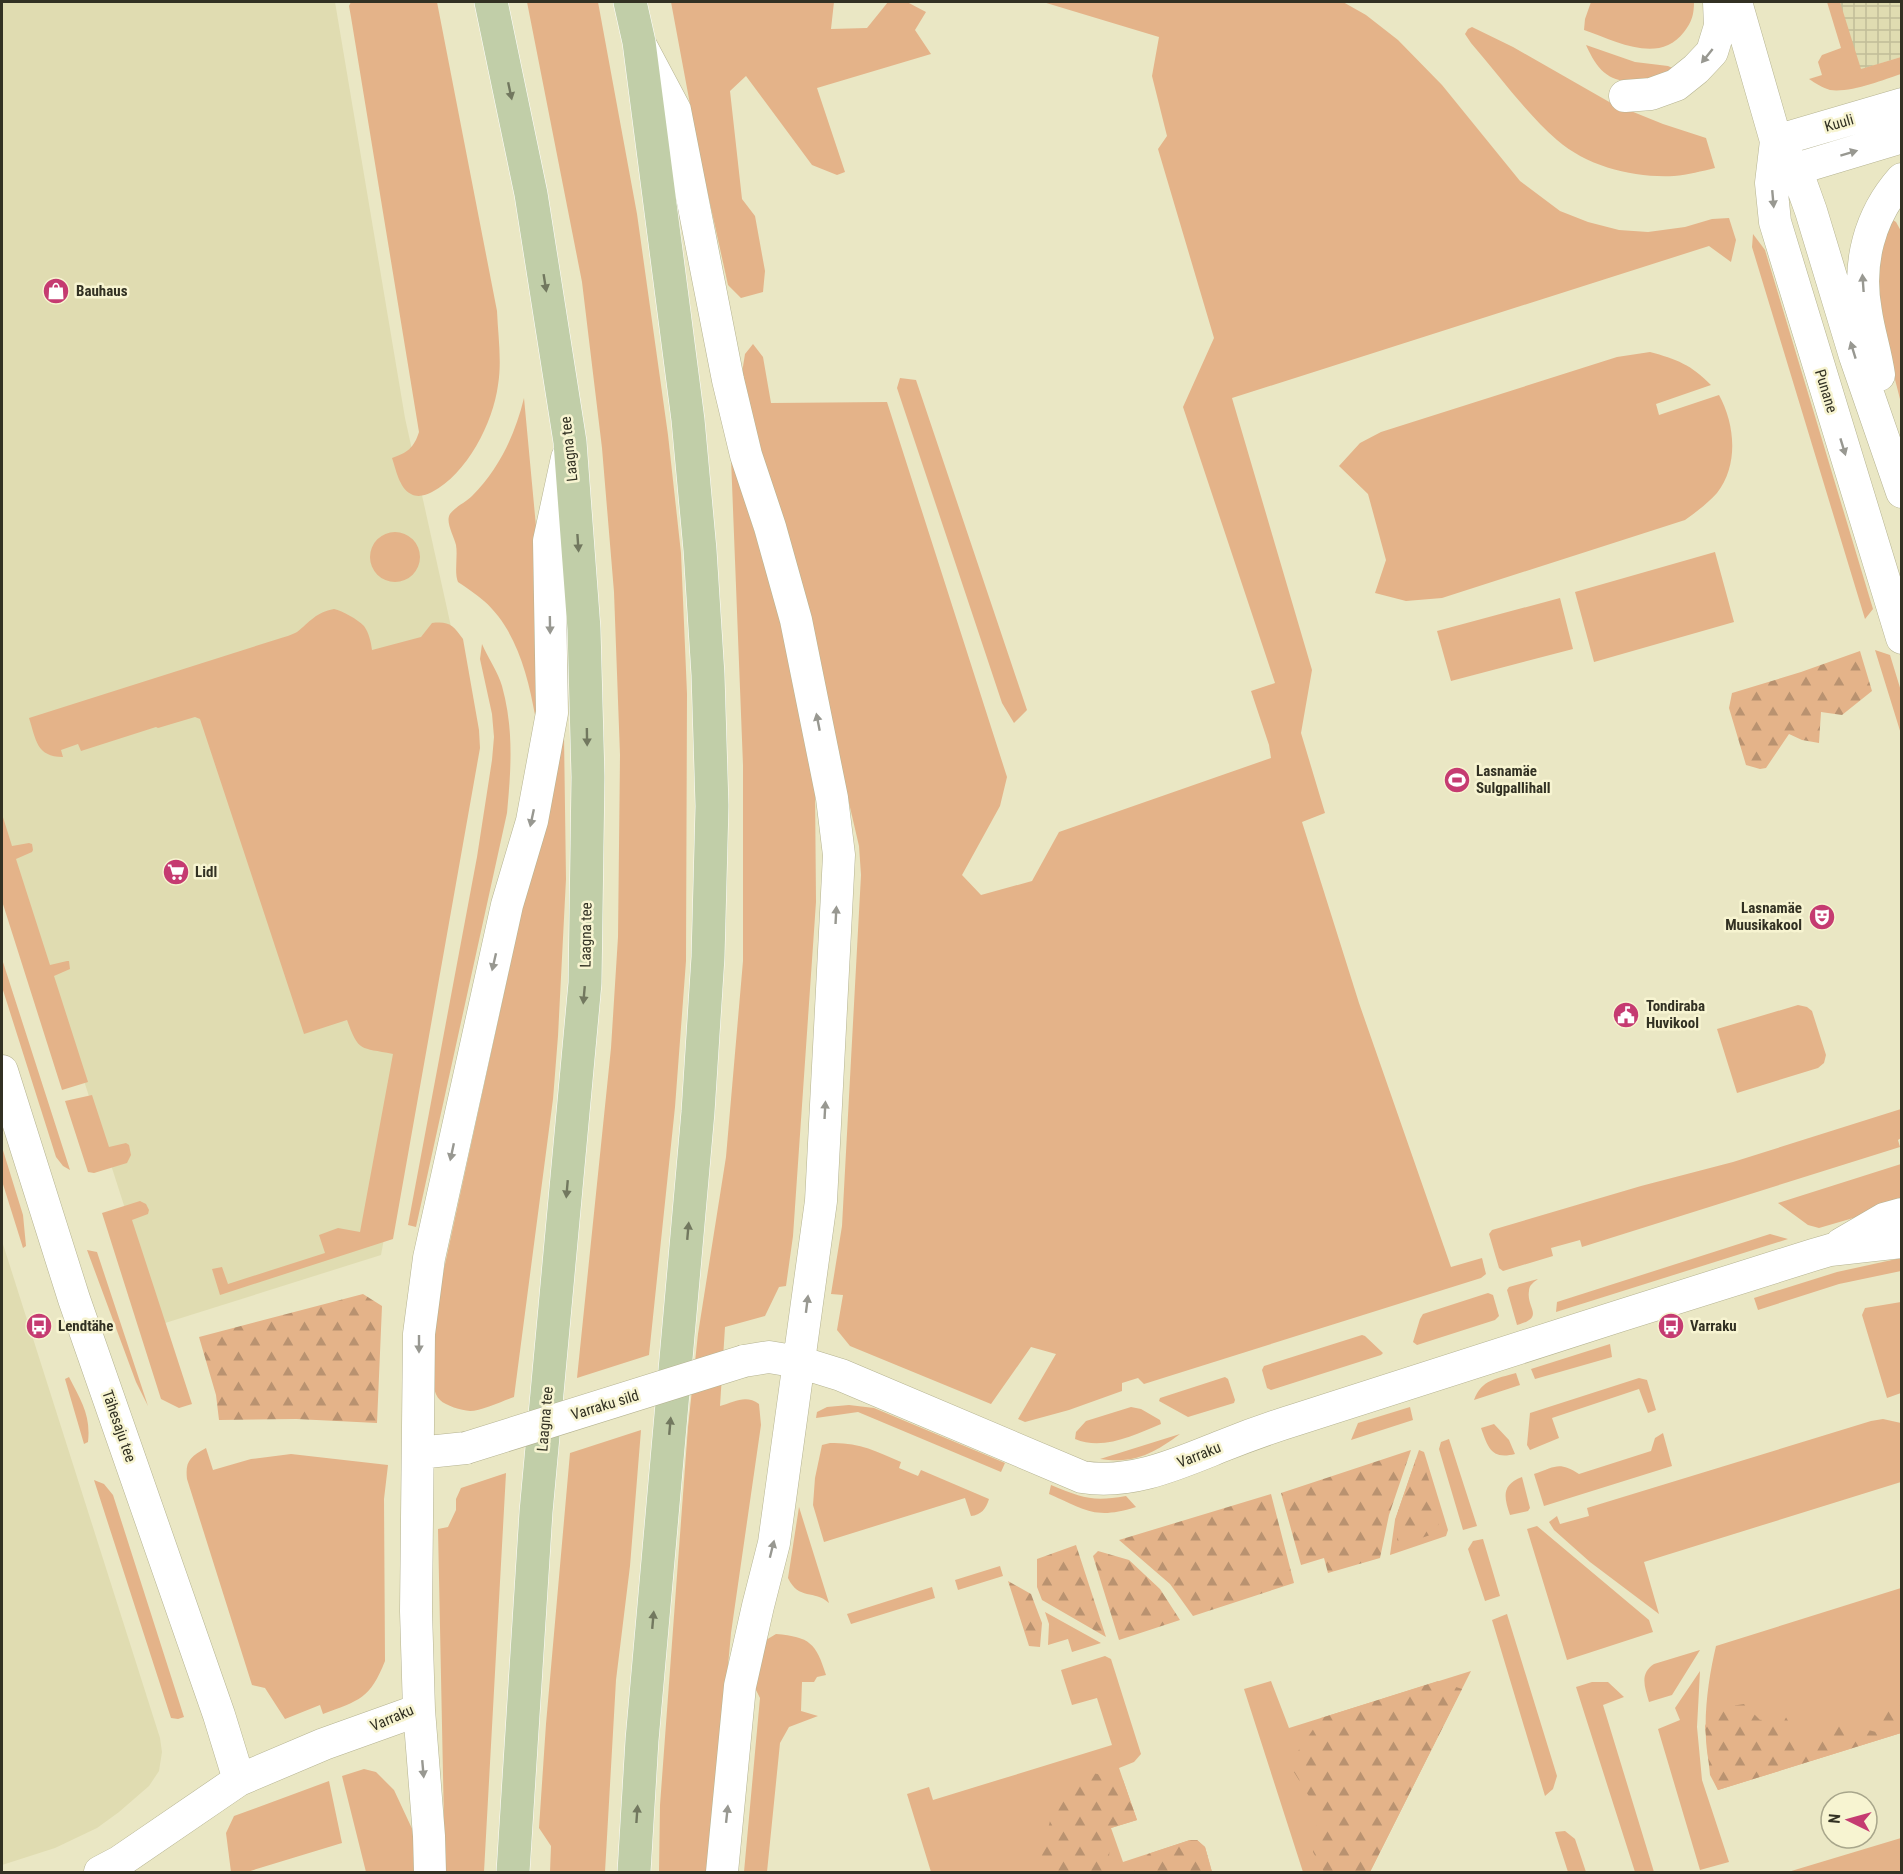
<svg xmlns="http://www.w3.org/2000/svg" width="1903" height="1874" font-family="'Roboto Condensed',sans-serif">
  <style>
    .built { fill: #e0dcb1 }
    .industrial { fill: url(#industrial-grid) }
    .grass { fill: #e4b389 }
    .forest { fill: url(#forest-firs) }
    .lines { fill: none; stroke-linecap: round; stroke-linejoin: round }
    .secondary-casing { stroke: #b5b391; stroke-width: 33 }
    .primary-casing { stroke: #fff; stroke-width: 34 }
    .secondary { stroke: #fff; stroke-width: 32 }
    .primary { stroke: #c1cea8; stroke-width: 33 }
    .secondary-bridge-casing { stroke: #b5b391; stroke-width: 33; stroke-linecap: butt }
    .secondary-bridge { stroke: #fff; stroke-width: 32 }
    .oneway { fill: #989891 }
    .oneway2 { fill: #72785f }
    .labels { text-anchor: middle; stroke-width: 5; stroke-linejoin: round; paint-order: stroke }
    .street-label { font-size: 15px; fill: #323123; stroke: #f7f4d1 }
    .poi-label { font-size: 15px; font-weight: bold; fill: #323123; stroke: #f7f4d1; text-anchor: start }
  </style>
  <defs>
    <pattern id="industrial-grid" width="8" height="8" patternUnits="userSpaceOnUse" patternTransform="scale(1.5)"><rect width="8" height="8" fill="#e0dcb1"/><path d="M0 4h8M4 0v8" fill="none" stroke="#c1bd98"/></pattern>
    <pattern id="forest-firs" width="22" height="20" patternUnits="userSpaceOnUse" patternTransform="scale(1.5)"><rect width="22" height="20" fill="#e4b389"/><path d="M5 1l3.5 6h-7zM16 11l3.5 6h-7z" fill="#b99270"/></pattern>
  </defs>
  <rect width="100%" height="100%" fill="#eae7c4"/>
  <!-- built -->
  <path class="built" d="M2,2h333l70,416 71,322 -95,515 -219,69 -160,-499z
    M2,1241l158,497 2,14 -3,19 -10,15 -30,26 -22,16 -42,20 -53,17z"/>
  <!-- industrial -->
  <path class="industrial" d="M1839,2h62v55l-42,13z"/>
  <!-- grass -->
  <path class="grass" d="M351,2h86l60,309c1,24 5,50 1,74 -5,38 -31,89 -66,107 -6,3 -14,6 -21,2 -12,-6 -15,-25 -19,-36 15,-5 22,-10 27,-26l-68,-415 -2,-11z
    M527,2h71l39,212 31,221 13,118 6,141 -1,267 -11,146 -26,248 -72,23 34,-330 7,-111 2,-182 -6,-163 -12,-144 -20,-166z
    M671,2h163l-3,27 36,-1 21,-26h19l19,10 -11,18 16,24 -114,34 28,84 -8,3 -25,-10 -66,-89 -16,15 12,108 13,17 10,55 -2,21 -22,6 -13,-13 -28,-127z
    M1043,2h300l23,13 32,25 44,45 78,96 40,30 28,11 31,8 29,2 37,-5 27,-8 17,-1 7,22 -5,22 -22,-16 -477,152 80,272 -11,63 24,80 -23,9 57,181 92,264 31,-9 4,16 -5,4 -337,106 -6,-6 -16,5v8l-53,19 -44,12 -7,-3 38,-65 -25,-7 -40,57 -141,-58 -13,-16 6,-35 -12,-1 11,-68 19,-351 -2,-29 -46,-198 -63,-221 -9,-48 4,-25 8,-10 10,13 8,46 116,-1 120,375 -7,29 -38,69 19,20 51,-14 27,-49 212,-74 -2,-13 -18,-54 24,-8 -92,-276 31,-69 -56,-189 9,-13 -15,-60 7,-39z
    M1591,2h103c0,12 -2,20 -10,30 -25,33 -68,9 -100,-2l1,-11z
    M1827,2h13l21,67 40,-12v17c-18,6 -51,19 -71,16 -7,-2 -15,-7 -21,-11l13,-4 -4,-13 4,-7 19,-7z
    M1472,27l41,20 98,56 52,21 43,14 9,30c-13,3 -27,7 -41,8 -40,2 -86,-9 -117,-36 -32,-28 -58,-65 -86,-97l-6,-9 3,-5z
    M1586,45l49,17 33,4 9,4c-11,6 -20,8 -32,10 -33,5 -46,-6 -59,-35z
    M1890,218l6,4 5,9v172l-26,-102 -1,-28z
    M1753,234l12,16 108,359 -8,10 -113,-372z
    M1650,352c26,7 42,13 61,33l-55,19 3,11 60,-20c16,29 20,70 -2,98 -10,11 -21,19 -32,27l-243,78 -36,3 -31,-8 11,-33 -18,-66 -29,-28 21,-23 21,-11 236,-75z
    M900,378l16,2 111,330 -13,13 -12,-20 -105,-315z
    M524,398l13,139 4,150 -6,28c-7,-39 -19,-86 -51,-114 -8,-7 -17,-13 -26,-19 -4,-9 0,-26 -2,-37 -2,-9 -11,-23 -6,-31 5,-7 16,-12 22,-18 27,-27 43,-61 52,-98z
    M731,458l45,141 39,188 1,115 -23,334 -7,50 -7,1 -14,29 -40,11 -5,79c14,-4 26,-12 39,-2l2,21 -30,208 -22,239h-50l1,-67 28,-378 10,-93 28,-177 17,-196v-196z
    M370 557a25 25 0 1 1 50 0a25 25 0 1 1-50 0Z
    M1715,552l19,70 -140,40 -19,-70z
    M1560,598l13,51 -122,32 -14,-50z
    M334,609c9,2 23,10 30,17 5,7 7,16 8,24l49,-13 11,-14c17,-2 21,2 31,16l16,91 1,18 -87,491 -173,56 -8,-26 10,-2 6,17 97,-31 -6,-18 19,-7 22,4 33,-178c-33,-7 -34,-1 -46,-34l-43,14 -104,-315 -5,-2 -37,11 -2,-1 -75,24 -3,-7 -17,6 2,7c-27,0 -27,-18 -34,-39l249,-79c6,-2 14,-4 19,-7 13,-10 19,-20 37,-23z
    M482,644c6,14 16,28 20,42 12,43 9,84 5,127l-91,414 -8,-2 69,-368 15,-97 2,-23 -2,-23 -12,-55z
    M1875,650l15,5 11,36v43z
    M560,736h4l2,143 -8,157 -5,63 -39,298c-12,4 -33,14 -44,14 -9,-1 -24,-5 -30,-11 -18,-17 -2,-98 2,-122z
    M2,814l10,32 17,-3 3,1 1,6 -1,2 -16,7 34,106 17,-4h2l1,8 -16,7 34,106 -26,8 -60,-189z
    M2,959l68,211 -7,-4 -7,-9 -54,-170z
    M1798,1005l9,2 5,4 14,44 -2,8 -6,5 -81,25 -20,-64z
    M92,1095l17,52 17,-4 3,2 2,10 -4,8 -33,10 -6,-1 -23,-71z
    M1901,1109v29l-3,2 2,7 -318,100 -2,-7 -29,8 2,8 -50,15 -4,-3 -10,-34 3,-4 149,-44 92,-24z
    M2,1147l21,68 3,31 -3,2 -21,-67z
    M1901,1164v40l-82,24 -11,-3 -30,-22z
    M140,1201l6,3 3,6 -1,4 -16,6 60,184 -13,4 -18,-9 -59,-186z
    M1770,1234l18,5 -232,73 1,-10z
    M87,1250l10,2 51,154 -12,-24z
    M1901,1258v13l-62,13 -81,26 -4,-12 83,-26z
    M1538,1279c-4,3 -9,6 -9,12 -3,17 17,26 -12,34l-10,-35 2,-3z
    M1488,1293l5,2 6,21 -4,4 -78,25 -4,-3 7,-23 3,-5z
    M1901,1302v91l-14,5 -25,-83 3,-7z
    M1362,1335l3,1 18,17 -2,2 -110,35 -4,-2 -5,-18 2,-4z
    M1610,1344l2,13 -77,22 -4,-10z
    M1516,1373l4,12 -46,15c8,-21 22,-21 42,-27z
    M69,1377c12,24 22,38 19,65l-4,2 -19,-65z
    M1225,1377l3,2 7,21 -1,3 -46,14 -29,-16 1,-3z
    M1639,1378l8,2 9,30 -8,3 -9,-24 -87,29 7,20 -29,12 -3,-5 3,-32z
    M849,1405l25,3 131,55 -4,9 -143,-60 -42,6 1,-6 10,-5z
    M1131,1407l10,2 19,11 1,4c-27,11 -58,27 -86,15l1,-7 10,-11z
    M1410,1407l3,13 -62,20 7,-17z
    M1883,1419l18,4v59l-257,80 15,52 -69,-52 -36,-32 -5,-8 8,-6 3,8 29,-8 -2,-8 284,-87z
    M1494,1424l15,16 6,14c-24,6 -27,-7 -34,-26z
    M641,1430l-11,136 -14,114 -11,192h-55l1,-26 -12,-18 7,-104 24,-271z
    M1663,1433l9,33 -128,40 -10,-32c22,-7 24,-13 45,0l72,-23 4,-13z
    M1180,1434c-27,20 -46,30 -80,25z
    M1449,1439l28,87 -14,4 -24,-81 2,-7z
    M830,1443c28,-1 46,8 71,19l-2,6 19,8 3,-6 68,29c-3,10 -8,16 -18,17l-6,-18 -141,44 -11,-37 2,-27 7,-33z
    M206,1448l7,22 38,-11 40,-5 97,11 -4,34 1,162c-15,38 -25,39 -62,53l-3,-9 -35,14 -20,-31 -13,-3 -65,-206c-2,-18 3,-22 19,-31z
    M1419,1450l5,2 1,3 23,75 -2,6 -56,19 5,-35z
    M506,1473l-22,399h-39l-7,-343 10,-2 8,-17v-11l5,-11z
    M1522,1477l8,31 -2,3 -18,4c-6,-18 -9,-30 12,-38z
    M94,1480l10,4 9,11 71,222 -6,2 -7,-1z
    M1051,1485c32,13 41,17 75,11l10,11c-41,13 -50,3 -87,-13z
    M799,1507l30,96c-15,-14 -30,-2 -41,-25z
    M1537,1526l112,94 4,12 -86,28 -40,-131z
    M1483,1539l17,57 -15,5 -17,-52 5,-8z
    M1000,1566l3,10 -45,14 -3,-10z
    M932,1587l3,11 -84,26 -4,-10z
    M1901,1588v145l-183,57c-20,-40 -12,-102 -2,-144z
    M1045,1612l56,31 -29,9 -4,-13 -20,6 1,-21z
    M1507,1614l50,162 -4,13 -8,7 -53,-176z
    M776,1634c34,3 40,9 50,41l-9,2 -3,5h-12l-1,29 17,5 -29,11 -9,16 -13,129h-23l16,-174 -6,-12 12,-46z
    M1700,1650l-28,45 -23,7c-4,-15 -10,-28 5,-38z
    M1105,1656l6,3 30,95 -7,8 -15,6 18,52 -26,8 12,34 67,-22h7l8,7 7,25h-281l-24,-78 22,-7 4,13 179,-55 -15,-47 -25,7 -11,-35z
    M1471,1671l-101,201h-67l-59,-183 27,-8 18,47z
    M1700,1671l-3,56 5,53 27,82 -29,8 -42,-141 22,-9 -5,-12z
    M1592,1682h16l16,15 -21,8 51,167h-19l-59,-185z
    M364,1769l12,3 18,18 21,45 1,37h-50l-24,-96z
    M329,1781l13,62 -95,29h-16l-5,-39 8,-17z
    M1565,1831l10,8 11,33h-18l-13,-40z
    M1901,1838v34h-113z"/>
  <!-- forest -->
  <path class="forest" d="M1860,651l12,40 -30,24 -21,-3 -2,31 -17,-3 -13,-6 -23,34 -6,1 -14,-4 -17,-57 3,-15 69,-21z
    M363,1294l19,12 -5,117 -81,-4 -77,1 -3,-25 -17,-58z
    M1411,1450l-22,65 -9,43 -52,15 -4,-15 -23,7 -20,-72z
    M1416,1459l6,1 19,55 -5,18 -38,13 -3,-26z
    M1271,1494l23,89 -101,33 -23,-32 -51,-44z
    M1076,1545l30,92 -64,-37 -5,-13v-28z
    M1098,1551l31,9 31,29 20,31 -61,20 -26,-84z
    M1008,1581l23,13 11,29 -2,24 -11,-1z
    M1438,1681l24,8 -92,183h-46l-11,-20 5,-41 -29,-47 32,-46z
    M1901,1688v45l-183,57 -8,-15 -5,-49 8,-17 31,-5 16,16 23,-8 20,35 35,-25 38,10z
    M1093,1773l30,7 14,40 -26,8 -3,44h-54l-13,-15 12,-48z
    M1190,1840h7l8,7 7,25 -78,-1 14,-17z"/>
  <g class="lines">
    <defs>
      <path id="secondary" d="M1736,2l40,139 20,28 15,42 44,145 47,136
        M641,46l34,64 53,270 18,75 24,72 26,93 36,178 7,57 -18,346 -47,342 -16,63 -18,80 -18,186
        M1625,96l26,-2 25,-9 20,-16 16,-17 8,-26 -1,-24
        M1776,141l-5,42 4,39 127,416
        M1776,141l126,-37
        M1796,169l106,-32
        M1879,375c-3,-22 -10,-42 -13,-63 -9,-48 3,-96 36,-133
        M2,1071l72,228 145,416 20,65
        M1841,1244l43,-25 18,-5
        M744,1361l25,-4 30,5 42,13 241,102c49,8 95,-13 140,-31 25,-10 50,-19 76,-27 172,-56 343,-110 515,-164l17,-5 72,-8
        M418,1453l48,-5
        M100,1872l19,-10 120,-82 85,-36 95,-34
        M430,1872l-1,-36 -10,-126 -3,-99 3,-277 10,-76 78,-353 25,-84 20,-108 -3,-172 18,-83"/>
      <path id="primary" d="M491,2l40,192 39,248 14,187 4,148 -3,206 -49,529 -23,360
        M630,2l9,40 49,378 12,130 8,125 4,131 -4,151 -10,155 -56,628 -8,132"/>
    </defs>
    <!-- secondary casing -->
    <use href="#secondary" class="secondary-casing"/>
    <!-- primary casing -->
    <use href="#primary" class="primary-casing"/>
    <!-- secondary -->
    <use href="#secondary" class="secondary"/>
    <!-- primary -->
    <use href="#primary" class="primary"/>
    <defs>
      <path id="secondary-bridge" d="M466,1448l278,-87"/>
    </defs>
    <!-- secondary-bridge casing -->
    <use href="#secondary-bridge" class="secondary-bridge-casing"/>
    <!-- secondary-bridge -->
    <use href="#secondary-bridge" class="secondary-bridge"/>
  </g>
  <!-- one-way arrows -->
  <defs><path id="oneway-solid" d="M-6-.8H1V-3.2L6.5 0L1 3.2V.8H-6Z" transform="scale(1.5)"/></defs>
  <g class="oneway">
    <use href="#oneway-solid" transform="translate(1707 56) rotate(129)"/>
    <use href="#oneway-solid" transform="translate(1849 153) rotate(-17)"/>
    <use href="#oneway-solid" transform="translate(1773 199) rotate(85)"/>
    <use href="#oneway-solid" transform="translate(1863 283) rotate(-94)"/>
    <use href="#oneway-solid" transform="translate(1853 350) rotate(-107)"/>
    <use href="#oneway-solid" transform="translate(1843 447) rotate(73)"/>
    <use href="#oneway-solid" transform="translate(550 625) rotate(89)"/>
    <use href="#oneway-solid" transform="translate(818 722) rotate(-101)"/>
    <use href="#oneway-solid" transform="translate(532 818) rotate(102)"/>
    <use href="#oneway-solid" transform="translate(836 915) rotate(-87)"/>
    <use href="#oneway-solid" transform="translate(494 962) rotate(103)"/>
    <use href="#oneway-solid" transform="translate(825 1110) rotate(-87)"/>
    <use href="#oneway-solid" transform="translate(452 1152) rotate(102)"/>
    <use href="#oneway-solid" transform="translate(807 1304) rotate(-83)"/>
    <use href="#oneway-solid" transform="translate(419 1344) rotate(90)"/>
    <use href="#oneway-solid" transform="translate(772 1549) rotate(-76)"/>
    <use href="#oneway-solid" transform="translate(423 1769) rotate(85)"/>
    <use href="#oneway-solid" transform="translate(727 1814) rotate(-84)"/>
  </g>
  <g class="oneway2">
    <use href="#oneway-solid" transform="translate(510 91) rotate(78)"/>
    <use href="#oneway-solid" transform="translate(545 283) rotate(81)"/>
    <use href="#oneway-solid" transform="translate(578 543) rotate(86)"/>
    <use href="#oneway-solid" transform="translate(587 737) rotate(89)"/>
    <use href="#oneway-solid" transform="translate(584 995) rotate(95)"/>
    <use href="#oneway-solid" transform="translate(567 1189) rotate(95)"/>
    <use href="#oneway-solid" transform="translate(688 1231) rotate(-85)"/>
    <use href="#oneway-solid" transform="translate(670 1426) rotate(-85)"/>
    <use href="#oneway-solid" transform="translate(653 1620) rotate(-85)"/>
    <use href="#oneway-solid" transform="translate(637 1814) rotate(-86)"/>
  </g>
  <!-- icons -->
  <defs>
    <symbol id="shop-disc" viewBox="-11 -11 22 22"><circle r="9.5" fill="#c53b71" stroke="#f7f4d1"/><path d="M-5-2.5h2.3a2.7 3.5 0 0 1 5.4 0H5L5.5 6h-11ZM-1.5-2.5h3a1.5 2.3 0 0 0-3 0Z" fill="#fff"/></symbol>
    <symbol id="stadium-disc" viewBox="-11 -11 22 22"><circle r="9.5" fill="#c53b71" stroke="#f7f4d1"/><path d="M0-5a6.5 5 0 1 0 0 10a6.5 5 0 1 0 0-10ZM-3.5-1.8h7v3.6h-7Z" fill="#fff"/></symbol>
    <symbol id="supermarket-disc" viewBox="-11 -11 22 22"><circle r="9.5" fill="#c53b71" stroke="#f7f4d1"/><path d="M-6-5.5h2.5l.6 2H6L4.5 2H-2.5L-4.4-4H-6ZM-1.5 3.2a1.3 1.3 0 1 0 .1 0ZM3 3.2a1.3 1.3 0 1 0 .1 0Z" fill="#fff"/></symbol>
    <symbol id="theatre-disc" viewBox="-11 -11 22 22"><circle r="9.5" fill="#c53b71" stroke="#f7f4d1"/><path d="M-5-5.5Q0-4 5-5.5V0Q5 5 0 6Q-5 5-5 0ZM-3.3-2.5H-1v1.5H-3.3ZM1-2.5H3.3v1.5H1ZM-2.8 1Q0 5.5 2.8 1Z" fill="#fff"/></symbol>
    <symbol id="civic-disc" viewBox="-11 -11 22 22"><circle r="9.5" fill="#c53b71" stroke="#f7f4d1"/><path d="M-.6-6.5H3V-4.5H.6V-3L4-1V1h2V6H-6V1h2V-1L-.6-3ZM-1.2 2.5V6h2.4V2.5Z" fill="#fff"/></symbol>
    <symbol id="bus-disc" viewBox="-11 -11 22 22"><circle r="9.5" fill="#c53b71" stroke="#f7f4d1"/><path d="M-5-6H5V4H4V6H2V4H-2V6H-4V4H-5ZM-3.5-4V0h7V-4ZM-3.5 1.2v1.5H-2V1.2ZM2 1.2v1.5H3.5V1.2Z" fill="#fff"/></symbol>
  </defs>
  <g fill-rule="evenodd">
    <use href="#shop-disc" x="41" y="276" width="30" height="30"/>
    <use href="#stadium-disc" x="1442" y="765" width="30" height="30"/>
    <use href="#supermarket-disc" x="161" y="857" width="30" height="30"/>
    <use href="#theatre-disc" x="1807" y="902" width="30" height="30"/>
    <use href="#civic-disc" x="1611" y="1000" width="30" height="30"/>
    <use href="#bus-disc" x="24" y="1311" width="30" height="30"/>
    <use href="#bus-disc" x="1656" y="1311" width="30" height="30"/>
  </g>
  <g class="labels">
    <!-- street labels -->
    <g class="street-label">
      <text transform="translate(1839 123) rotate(-16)" y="5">Kuuli</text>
      <text transform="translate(1826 391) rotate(73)" y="5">Punane</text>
      <text transform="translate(569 449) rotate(-96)" y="5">Laagna tee</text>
      <text transform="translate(586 935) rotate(-89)" y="5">Laagna tee</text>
      <text transform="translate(605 1405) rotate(-17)" y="5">Varraku sild</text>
      <text transform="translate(545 1419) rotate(-85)" y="5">Laagna tee</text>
      <text transform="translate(119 1426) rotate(71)" y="5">Tähesaju tee</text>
      <text transform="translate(1199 1455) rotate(-22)" y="5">Varraku</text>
      <text transform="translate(392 1718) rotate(-23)" y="5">Varraku</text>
    </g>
    <!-- poi labels -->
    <g class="poi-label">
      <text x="76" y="296">Bauhaus</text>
      <text x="1476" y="776">Lasnamäe<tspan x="1476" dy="17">Sulgpallihall</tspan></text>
      <text x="195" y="877">Lidl</text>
      <text x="1802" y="913" text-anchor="end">Lasnamäe<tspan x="1802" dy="17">Muusikakool</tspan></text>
      <text x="1646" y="1011">Tondiraba<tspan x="1646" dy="17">Huvikool</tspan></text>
      <text x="58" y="1331">Lendtähe</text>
      <text x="1690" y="1331">Varraku</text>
    </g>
  </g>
  <!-- border -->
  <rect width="1903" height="1874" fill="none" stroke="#323123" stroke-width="6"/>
  <!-- north arrow -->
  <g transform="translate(1849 1820) rotate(275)"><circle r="28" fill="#f7f4d1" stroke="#a8a68b" stroke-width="1.5"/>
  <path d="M0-4.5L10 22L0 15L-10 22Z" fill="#c53b71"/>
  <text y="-9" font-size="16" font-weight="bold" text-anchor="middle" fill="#323123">N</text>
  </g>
</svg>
